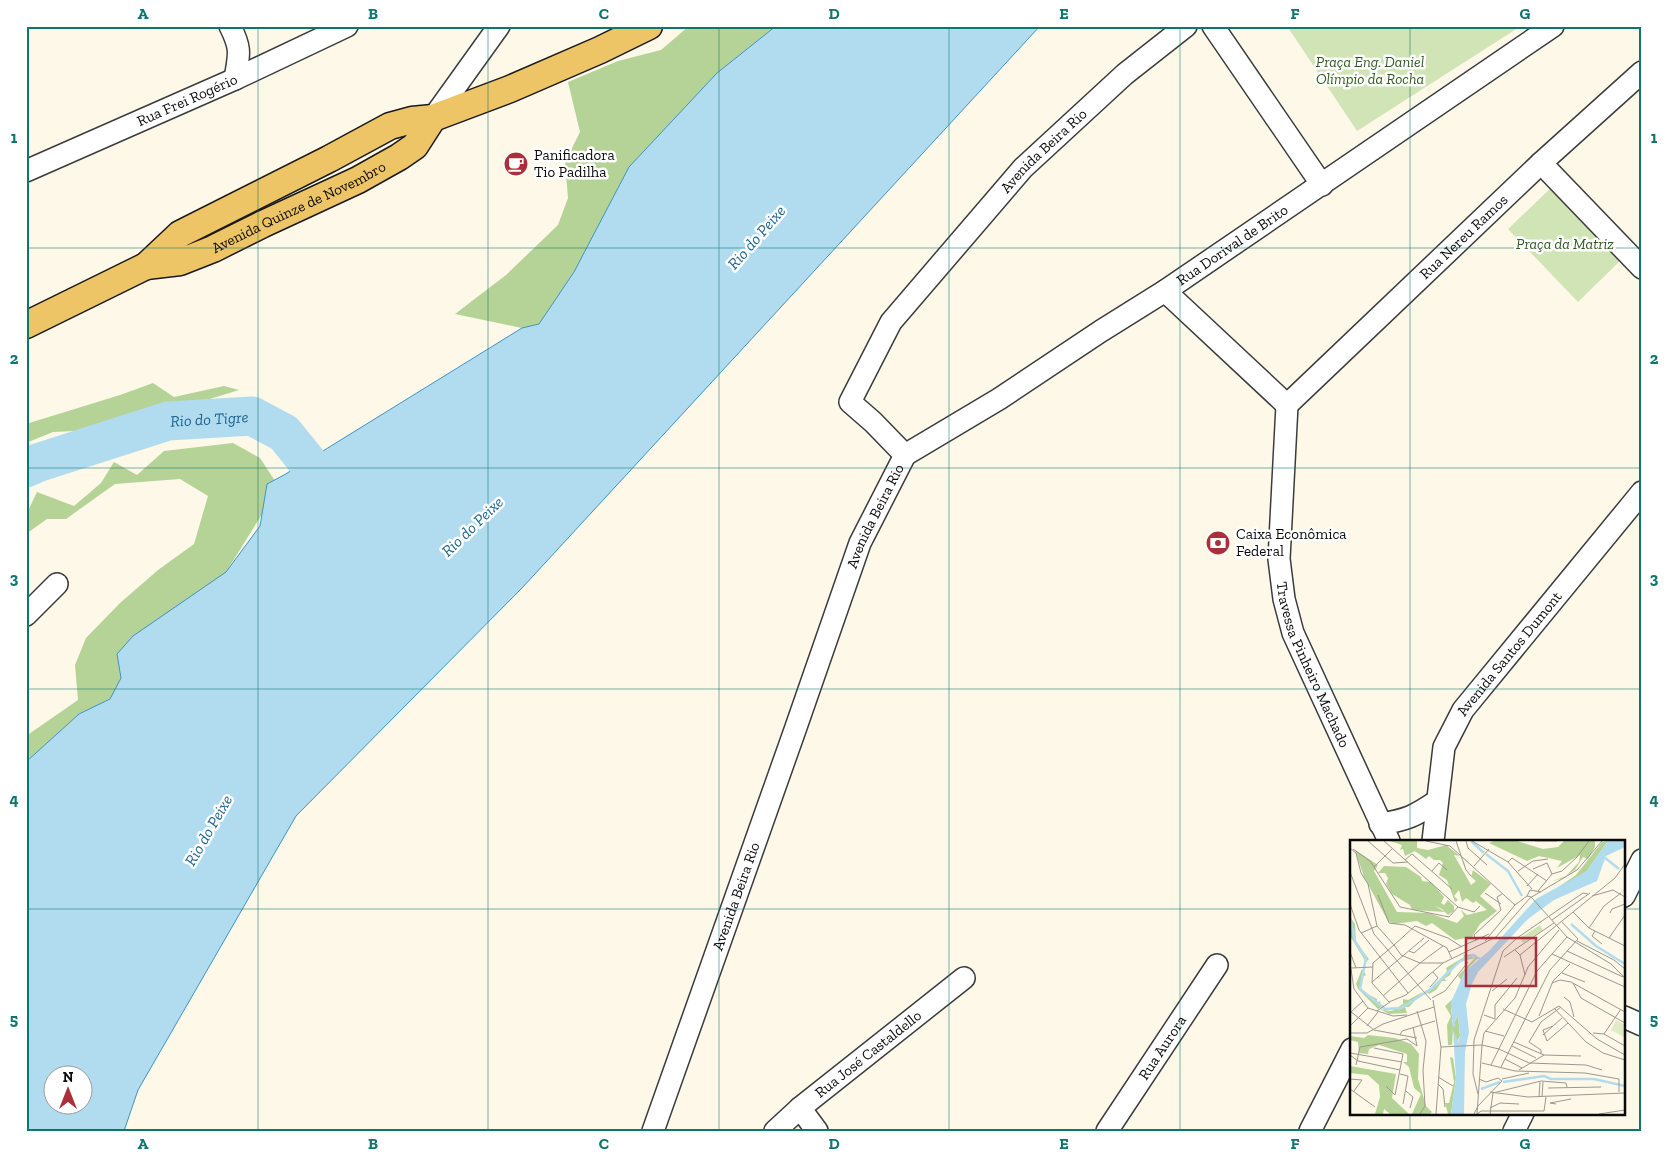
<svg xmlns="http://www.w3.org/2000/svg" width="1668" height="1157" font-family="'Zilla Slab',serif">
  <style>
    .green { fill: #d0e4b5 }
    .forest { fill: #b5d396 }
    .water { fill: #b1dcf0; stroke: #3e94c1; fill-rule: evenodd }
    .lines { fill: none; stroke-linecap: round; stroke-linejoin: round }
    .river { stroke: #b1dcf0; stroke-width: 39 }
    .minor-casing { stroke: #3c3c3c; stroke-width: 24 }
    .major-casing { stroke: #1a1a1a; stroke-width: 29 }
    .minor { stroke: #fff; stroke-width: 21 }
    .major { stroke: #edc567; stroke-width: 26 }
    .grid { fill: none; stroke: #0f766e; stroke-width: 1; stroke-opacity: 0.55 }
    .labels { text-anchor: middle; stroke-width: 5; stroke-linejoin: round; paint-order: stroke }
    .park-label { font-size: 15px; font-style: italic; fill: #305a20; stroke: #fff }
    .street-label { font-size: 15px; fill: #090909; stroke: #fff }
    .poi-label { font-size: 15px; fill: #090909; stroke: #fff; text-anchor: start }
    .water-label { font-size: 16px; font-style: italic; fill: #1e648f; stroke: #fff }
    .inset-river { fill: none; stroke: #b1dcf0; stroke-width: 2.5 }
    .inset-road { fill: none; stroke: #9b988f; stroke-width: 1 }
    .view { fill: #ad2e3b; fill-opacity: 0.15; stroke: #ad2e3b; stroke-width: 2.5 }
    .inset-edge { fill: none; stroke: #090909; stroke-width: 2.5 }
    .neatline { fill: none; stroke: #0f766e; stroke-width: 2 }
    .grid-label { font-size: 16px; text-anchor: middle; font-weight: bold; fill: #0f766e }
  </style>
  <rect width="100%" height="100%" fill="#fdf8e8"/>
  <!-- green -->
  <path class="green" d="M1287,26h234l-164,105z
    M1552,187l70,72 -44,43 -70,-73z"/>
  <!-- forest -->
  <path class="forest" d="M689,26h87l-59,47 -143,199 -35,52 -17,4 -67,-14 51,-39 52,-50 10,-27 -3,-36 15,-30 -12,-50 50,-21 43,-11z
    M153,383l21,14 50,-11 15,4 -39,12 -28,4 -22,10 -53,14 -44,2 -27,11v-19l94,-29z
    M233,443l27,15 19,29 -53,85 -116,127 -31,15 -53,48v-26l52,-36 -3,-35 11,-27 34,-35 38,-33 36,-26 14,-48 -28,-17 -65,5 -49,35h-19l-21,15v-19l11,-23 37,14 27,-23 13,-21 23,13 27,-24z"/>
  <!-- water -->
  <path class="water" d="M776,26h264l-518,562 -226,228 -158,274 -14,41h-98v-369l53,-48 31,-15 11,-21 -4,-24 16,-18 93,-64 34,-46 7,-42 17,-9 238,-147 17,-4 35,-52 55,-105 88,-94zM52,1074h30v30h-30z"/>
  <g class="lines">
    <!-- river -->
    <path class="river" id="s1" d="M26,468l11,-5 131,-42 84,-5 32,17 56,69"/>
    <defs>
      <g id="minor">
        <path d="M230,26c12,24 9,28 5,53"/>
        <path d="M1213,26l109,159"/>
        <path d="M433,118l66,-92"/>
        <path d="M1541,163l101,105"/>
        <path id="s2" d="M26,171l209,-92 112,-53"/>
        <path d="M1165,291l122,114"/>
        <path id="s3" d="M1287,405l254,-242 101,-91"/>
        <path id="s4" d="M1287,405l-8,154 5,40 9,34 96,208"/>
        <path id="s5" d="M905,455l94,-56 102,-68 64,-40 388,-265"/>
        <path id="s6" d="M905,455l-32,-33 -23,-20 41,-80 132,-154 102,-94 61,-48"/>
        <path d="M26,615l31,-31"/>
        <path d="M1380,824c27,-4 35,-8 57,-23"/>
        <path id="s7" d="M1433,841l11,-94 19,-37 179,-218"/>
        <path d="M1624,896l18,-36"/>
        <path d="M1624,1017l18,8"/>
        <path d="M800,1108l17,23"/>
        <path id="s8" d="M653,1131l142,-401 65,-187 45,-88"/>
        <path id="s9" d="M775,1131l25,-23 164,-130"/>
        <path id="s10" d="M1107,1131l110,-166"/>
        <path d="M1310,1131l42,-82"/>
        <path d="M1514,1131l9,-18"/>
      </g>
      <g id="major">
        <path id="s11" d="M146,266l34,-4 33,-13 50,-25 95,-44 41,-23 16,-11 18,-28"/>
        <path d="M26,325l120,-59 34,-32 149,-75 61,-33 22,-6 21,-2 77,-29 90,-39 49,-24"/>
      </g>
    </defs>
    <!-- minor casing -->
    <use href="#minor" class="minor-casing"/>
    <!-- major casing -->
    <use href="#major" class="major-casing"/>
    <!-- minor -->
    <use href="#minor" class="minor"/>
    <!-- major -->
    <use href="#major" class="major"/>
  </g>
  <!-- grid -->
  <path class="grid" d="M258,26v1105M488,26v1105M719,26v1105M949,26v1105M1180,26v1105M1410,26v815M26,248h1616M26,468h1616M26,689h1616M26,909h1326M1624,909h18M1410,1113v18"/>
  <!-- icons -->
  <defs>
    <symbol id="cafe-disc" viewBox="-11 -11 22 22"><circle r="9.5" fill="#ad2e3b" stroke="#fff"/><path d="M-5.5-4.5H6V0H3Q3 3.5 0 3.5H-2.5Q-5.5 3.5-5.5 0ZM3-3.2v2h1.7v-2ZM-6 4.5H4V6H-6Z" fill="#fff"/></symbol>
    <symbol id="bank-disc" viewBox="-11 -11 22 22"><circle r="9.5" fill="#ad2e3b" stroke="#fff"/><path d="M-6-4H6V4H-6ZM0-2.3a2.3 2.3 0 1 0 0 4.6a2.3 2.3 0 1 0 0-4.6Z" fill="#fff"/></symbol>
  </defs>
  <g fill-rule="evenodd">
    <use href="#cafe-disc" x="502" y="150" width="28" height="28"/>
    <use href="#bank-disc" x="1204" y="529" width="28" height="28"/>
  </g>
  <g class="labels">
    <!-- park labels -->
    <g class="park-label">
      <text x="1370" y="67">Praça Eng. Daniel<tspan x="1370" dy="17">Olímpio da Rocha</tspan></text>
      <text x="1565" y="249">Praça da Matriz</text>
    </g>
    <!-- street labels -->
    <g class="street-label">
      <text dy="5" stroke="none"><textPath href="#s2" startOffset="176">Rua Frei Rogério</textPath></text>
      <text dy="5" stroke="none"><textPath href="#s6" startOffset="396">Avenida Beira Rio</textPath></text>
      <text dy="5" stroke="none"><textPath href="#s11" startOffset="165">Avenida Quinze de Novembro</textPath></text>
      <text dy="5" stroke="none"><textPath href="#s3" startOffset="244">Rua Nereu Ramos</textPath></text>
      <text dy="5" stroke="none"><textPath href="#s5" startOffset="389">Rua Dorival de Brito</textPath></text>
      <text dy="5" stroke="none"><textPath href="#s8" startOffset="654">Avenida Beira Rio</textPath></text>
      <text dy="5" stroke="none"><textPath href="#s7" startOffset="209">Avenida Santos Dumont</textPath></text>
      <text dy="5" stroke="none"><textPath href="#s4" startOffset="266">Travessa Pinheiro Machado</textPath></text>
      <text dy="5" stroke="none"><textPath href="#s8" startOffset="249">Avenida Beira Rio</textPath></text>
      <text dy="5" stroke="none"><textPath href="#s10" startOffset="100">Rua Aurora</textPath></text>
      <text dy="5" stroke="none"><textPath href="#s9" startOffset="121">Rua José Castaldello</textPath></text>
    </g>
    <!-- poi labels -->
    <g class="poi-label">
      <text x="534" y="160">Panificadora<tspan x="534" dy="17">Tio Padilha</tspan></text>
      <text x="1236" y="539">Caixa Econômica<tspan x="1236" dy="17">Federal</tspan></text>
    </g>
    <!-- water labels -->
    <g class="water-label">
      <text transform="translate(756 237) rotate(-49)" y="6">Rio do Peixe</text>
      <text dy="6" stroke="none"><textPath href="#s1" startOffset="191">Rio do Tigre</textPath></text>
      <text transform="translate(472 526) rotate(-44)" y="6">Rio do Peixe</text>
      <text transform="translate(208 830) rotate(-60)" y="6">Rio do Peixe</text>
    </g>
  </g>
  <!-- overview -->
  <g transform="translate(1350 840)">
    <rect width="275" height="275" fill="#fdf8e8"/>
    <path d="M190,85l3,5 -20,13 -3,-5z" fill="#d0e4b5"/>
    <path d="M40,1h27v7l11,2 18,-5 14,11 -6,-1 17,30 5,-4 -5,-4 2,-7 18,14 -11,12 17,15 -17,13 -8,13 -17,3 -23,-17 -6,3 -9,-5 -23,3 -6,-3 -24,-44 -9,-27 23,15 -4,6 23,41 32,1 28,10 7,-7 -3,-6 6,5 20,-5 -11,-9 -3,2 -7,-5 -4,4 -3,-12 -5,6 4,4 -3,2 -8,-22 -8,-5 4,-12 -3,-3h-6l-5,-4 -3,3 -11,-8 -10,5 -2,-7 -3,1 2,-5zM144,1h23l26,8 15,-2 6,-6h31v6l-7,12 -5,-2 -8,13 -12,8 -13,4 16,-6 13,-14 1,-7 -23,13 5,-7 -23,-5 -12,5 -38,-18zM258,1l-21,30 -21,14 -6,1 16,-11 26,-33zM34,26l22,1 15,10 1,4 9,1 13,15 -3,6 3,2 4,-5 6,6v5l-6,4 -6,-6 -7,-3 10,6 -33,-2 -2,-5 -18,-11 -6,-10 2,-6 -3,-5h-7zM0,77l5,7 1,19 13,16 -3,3 -16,-26zM126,114l-10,3 -12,8 9,-6 8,-2 7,1 -13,13 -7,21 -6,10 2,13 -3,-8 2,18 5,-10 2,21 -5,10 -2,-16 -1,15h-4l-1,-20 4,-9 -6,-10 10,-9 6,-17 -3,-4 17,-18 -13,3 -9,7 -3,7 -6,4 3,2h-5l-6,9 -7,4 -4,-3 11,-5 14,-15 -10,9 7,-9 -1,-3 18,-11 -1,-2zM12,129l4,6 -4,2 -2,13 17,9v4l3,-2 1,5 4,-1 -7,4 -20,-20 -2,-5zM73,152l-14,15h-4l2,6 -18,1 -9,-5 10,2 5,-1 -9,-1 -3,-1 12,1 8,-5v-5l5,1zM18,195l27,3 16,6 5,6 3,4 -1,25 8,27 6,6 -2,2h-18l9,-20 -7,-6 -5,-21 -6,-5h4v-8l-28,-9 -10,4 -1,5 -9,-1 -1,-11 -8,-2v-4l14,2zM100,217l3,1 3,20 -5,36h-3l-3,-11h4l5,-21zM0,226l46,8 -4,24 17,16h-19l-6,-5 -1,5h-8l5,-17 -1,-12 -11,-10 -18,-2z" fill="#b5d396"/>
    <path d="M266,180l9,5 -1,12 -13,-7z" fill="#e1ecc6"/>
    <path d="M258,1h17v6l-19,9 -9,25 -43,19 -26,19 -50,53 -6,12 -6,20 3,28 -4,20 -1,62h-13l5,-36 -5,-76 14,-31 24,-20 47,-52 51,-28zM108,175l2,21 -2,6 -4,-11 1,14 -3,-16 4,-4 -2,-2z" fill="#b1dcf0" fill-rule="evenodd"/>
    <path class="inset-river" d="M121,1l13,12M136,14l22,17 14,25M254,17l15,12M0,78l5,23 11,17 -6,31 25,20 16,-1 30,-19 28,-27 14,-7 7,4M221,84l25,22 29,18M153,242l41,-6 7,3h43l31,7M131,249l19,-7"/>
    <path class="inset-road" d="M18,1l25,22 15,-1M34,1l74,66 16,5 6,-6M76,1l24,5 65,59M106,1l10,29 5,6M116,1l2,7 19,17M122,1l36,21 24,27M185,1h22M0,8l6,5 5,20 7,11 9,42 17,19 21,-19 33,12 14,9M3,9l17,12 30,46 49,10 9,-10M55,20l7,-6 40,35M158,22l4,-4 35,23M124,26l15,-17M24,27l18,-18M183,29l14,-6 5,11M82,31l7,-8 8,7M168,31l15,-10 15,-2M0,32l24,62 44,51M177,46l11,-12M188,51l14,-17 10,-3 15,-14 12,-16M135,53l16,11M28,55l11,28 16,2 42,23 5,11M242,56l21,-6 12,7M181,57l36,40 44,27 14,14M181,57l-4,-1 3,-6 11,2M0,64l9,26 49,63M223,72l16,16 36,18M260,73l2,-4 13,-5M202,80l38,-27M239,88l15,-22 17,-13M209,90l-31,37 -13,31 -31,35 -2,12 17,4 30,14 57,2 16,5M245,91l-3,5 10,8M11,93l16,-7M259,98l16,-23M126,101l-2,-6 27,-25 -4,-13 5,-3M135,101l30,-36 12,-9M227,101l37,19 11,9M165,110l5,5 5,20M59,111l5,2 15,-13M217,111l56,26M0,112l6,16M99,112l40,-18M202,114l73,33M170,115l95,-77 10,-14M154,117l50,-34M70,123l23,-17M93,123h-23l-19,-8 -7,-10 -21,18 -1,20 17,19 17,-7 37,-32 53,-26 34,-39 47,-28 25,-29M1,128l22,-1M1,129l3,20 14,19 25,8 14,-1M212,133l23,9M22,142l52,-44M202,143l8,-3 11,2 54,30M223,143l8,15 44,25M68,145l13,15M80,147l8,-9 -5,-6M142,151l15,-12M33,156l37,-33M214,157l6,5 4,15M82,158l13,-7 23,-29M83,160l8,47 -5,67M204,168l32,34 17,11 22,7M153,169l29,13 27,-16 38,33 28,16M0,171l24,19 43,8M27,171l13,-9M67,171l9,30 -3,29 2,36 -5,8M1,172l12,-11M134,175l11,4v-14l22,-27M189,176l14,-35 17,-17M0,186l18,-18M17,186l11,-14M203,186l-10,4 4,11 21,-18M135,191l19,5M0,193h17l16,-9 51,-17M243,193l11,1 17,-25M254,194l21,12M50,195l2,-4 33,-10M193,195l19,-17M164,202l30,13 37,1M162,206l24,12M91,207l41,-2 -5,69M24,208l29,6 -8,41 -9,-9M0,213l52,9M191,214v-4l-12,-8 12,-20 20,-15M0,215l8,6 42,9M155,219l17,9M132,223l33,8 70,2 34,6v13M6,225l4,-18 47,-8 10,7 -4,-19M141,225l46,-94 30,-34M151,227l49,-97 28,-31 -17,-18M169,230l25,-15M50,234l8,2 -5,28M88,237l15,9M0,239l12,1 -8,11M152,239l27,-6M88,244l5,5 2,18M198,248l53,-1M0,249l25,18M56,251l7,6 -3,11M140,252l38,5 97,-4M128,254l-5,-20 1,-34 29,-89 14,-13 66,-45 5,1M189,257l1,-15M192,257l1,-15M206,264l-6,-1 21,-4M140,268l10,-5 19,1M124,274l4,-8 24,-25 -4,-3 -12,4 -7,-3M127,274l4,-3h63l2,-14M140,274l3,-21 48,-12 25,2 1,4M249,274l26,-4"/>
    <path class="view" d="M116,98h70v48h-70z"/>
    <rect width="275" height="275" class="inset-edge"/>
  </g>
  <!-- border -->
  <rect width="1668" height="1157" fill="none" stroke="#ffffff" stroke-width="55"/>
  <!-- north arrow -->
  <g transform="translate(68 1090)"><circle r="24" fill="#ffffff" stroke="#9d9d9d"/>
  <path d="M0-4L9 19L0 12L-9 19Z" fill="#ad2e3b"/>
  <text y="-8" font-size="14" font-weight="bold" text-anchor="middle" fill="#090909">N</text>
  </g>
  <rect x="28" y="28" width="1612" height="1102" class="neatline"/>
  <g class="grid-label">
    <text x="143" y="19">A</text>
    <text x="373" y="19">B</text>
    <text x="604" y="19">C</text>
    <text x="834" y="19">D</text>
    <text x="1064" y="19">E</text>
    <text x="1295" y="19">F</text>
    <text x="1525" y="19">G</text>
    <text x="14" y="143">1</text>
    <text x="1654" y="143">1</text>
    <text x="14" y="364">2</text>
    <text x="1654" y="364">2</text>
    <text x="14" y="584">3</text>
    <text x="1654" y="584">3</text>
    <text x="14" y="805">4</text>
    <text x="1654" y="805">4</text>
    <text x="14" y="1025">5</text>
    <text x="1654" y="1025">5</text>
    <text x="143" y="1149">A</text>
    <text x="373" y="1149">B</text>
    <text x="604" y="1149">C</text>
    <text x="834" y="1149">D</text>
    <text x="1064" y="1149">E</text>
    <text x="1295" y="1149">F</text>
    <text x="1525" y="1149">G</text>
  </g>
</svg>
